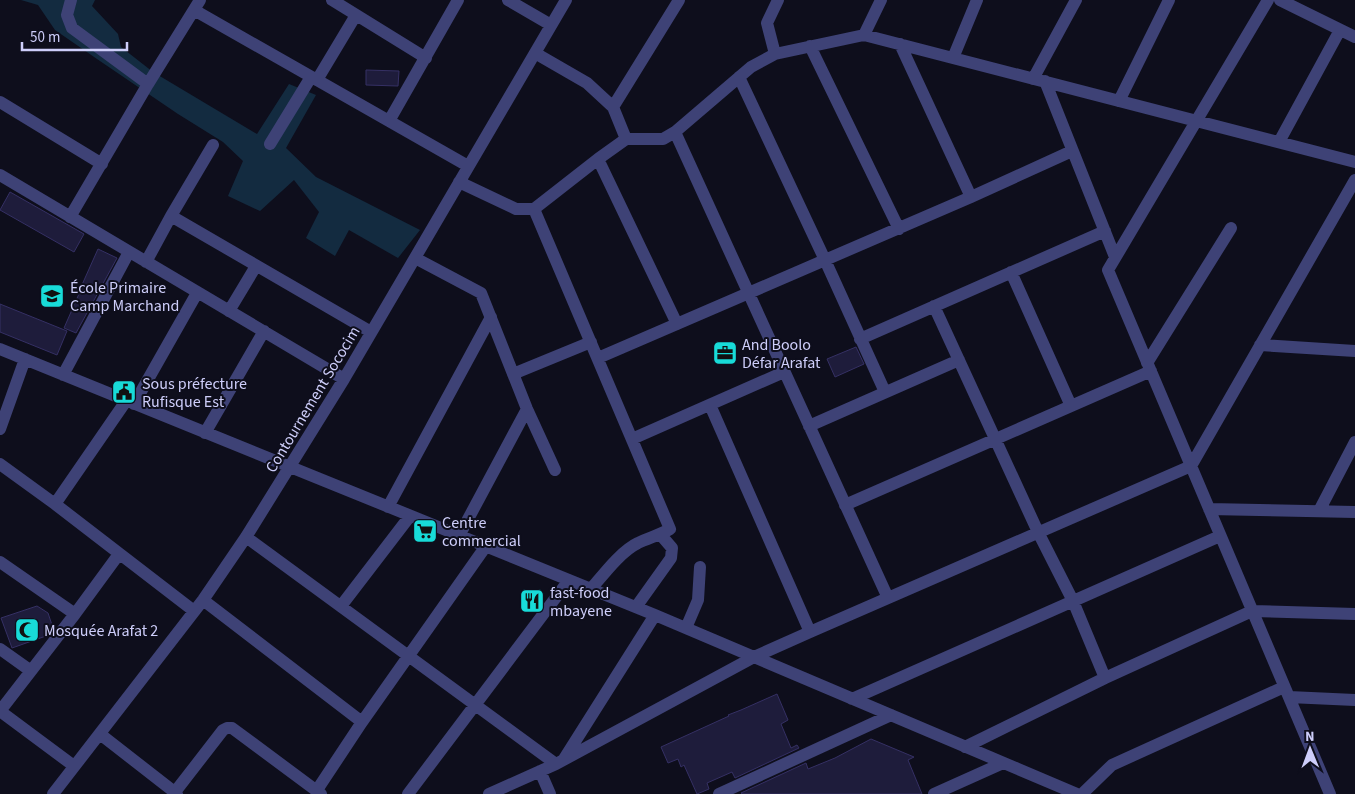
<svg xmlns="http://www.w3.org/2000/svg" width="1355" height="794" font-family="'Source Sans 3',sans-serif">
  <style>
    .water { fill: #132b40 }
    .building { fill: #1e1c3b; stroke: #353064 }
    .lines { fill: none; stroke-linecap: round; stroke-linejoin: round }
    .minor { stroke: #3e4276; stroke-width: 12 }
    .labels { text-anchor: middle; stroke-width: 4; stroke-linejoin: round; paint-order: stroke }
    .poi-label { font-size: 16px; fill: #cecefa; stroke: #0e0e1c; text-anchor: start }
    .street-label { font-size: 16px; fill: #cecefa; stroke: #0e0e1c }
  </style>
  <rect width="100%" height="100%" fill="#0e0e1c"/>
  <!-- water -->
  <path class="water" d="M21,0h74l-3,6 26,28 3,13 32,25 104,62 32,-50 27,11 -30,53 30,29 104,53 -22,28 -49,-28 -14,26 -29,-18 13,-26 -25,-32 -34,31 -32,-15 15,-35 -20,-19 -45,-28 -81,-55 -42,-29 -17,-25z"/>
  <!-- building -->
  <path class="building" d="M366,70l33,1 -1,15 -32,-1z
    M10,192l74,42 -10,18 -74,-42z
    M98,249l19,9 -41,75 -12,-5 18,-41h-1z
    M0,304l67,27 -10,24 -57,-23z
    M856,347l8,17 -29,13 -8,-18z
    M37,606l11,7 4,12 -6,11 -34,12 -11,-30z
    M777,694l11,26 -7,4 10,24 6,-3 2,3 -64,30 -3,-6 -25,11 2,6 -12,5 -13,-29 -3,2 -3,-8 -10,4 -7,-16 68,-31 -1,-1 13,-5z
    M871,739l43,18 -6,3 14,34h-180l-1,-1 65,-30 2,6 27,-11z"/>
  <g class="lines">
    <!-- minor -->
    <path class="minor" d="M71,0l-4,15 5,13 76,56
      M332,0l94,58
      M508,0l43,25
      M1268,0l-160,270 222,524
      M1280,0l75,37
      M194,10l274,156
      M864,35l17,-35
      M900,44l71,153
      M810,46l89,183
      M535,53l52,30 26,24 13,32
      M775,54l-8,-31 11,-23
      M953,58l24,-58
      M739,77l86,183 60,132
      M1033,79l43,-79
      M317,80l39,-65
      M1045,81l70,176
      M1119,101l50,-101
      M0,102l102,62
      M613,107l66,-107
      M389,121l69,-121
      M675,132l213,466
      M1279,142l61,-112
      M270,144l41,-67
      M598,159l79,165
      M0,175l344,204
      M459,182l57,27h18l64,-50 28,-20h37l12,-7 76,-65 24,-13 89,-19 491,127
      M534,209l136,320c-10,6 -22,9 -32,14 -17,8 -35,32 -47,46
      M171,216l200,116
      M70,217l78,-133 52,-84
      M415,258l66,35 46,116 28,61
      M146,262l25,-46 42,-71
      M1011,272l60,134
      M934,306l104,226 35,69 32,77
      M229,311l27,-45
      M860,339l245,-108
      M1260,345l95,6
      M0,349l655,266 422,179
      M598,358l373,-161 101,-46
      M1147,363l84,-135
      M513,374l78,-32
      M63,375l66,-123
      M134,404l63,-111
      M710,405l100,227
      M809,426l150,-66
      M0,429l25,-70
      M205,433l59,-102
      M632,439l152,-67
      M0,464l55,40 139,107
      M55,504l71,-103
      M845,505l306,-134
      M388,507l103,-190
      M1209,509l146,3
      M1319,511l36,-69
      M459,536l68,-127
      M246,537l310,227
      M0,562l75,52
      M203,600l159,122
      M341,606l69,-90
      M636,607l35,-49 1,-10 -12,-14
      M686,628l12,-28 2,-33
      M0,649l31,22
      M1289,697l66,3
      M852,699l368,-163
      M0,711l75,-97 44,-60
      M0,711l74,55
      M100,734l77,60
      M965,747l140,-69 147,-67 103,3
      M564,759l91,-144
      M540,771l10,23
      M317,790l45,-68 124,-176
      M175,792l48,-62 4,-2h5l89,66
      M53,794l150,-194 43,-63 98,-158 222,-379
      M408,794l161,-214
      M489,794l67,-30 198,-107 56,-25 381,-166 164,-286
      M719,794l172,-79
      M934,794l69,-31
      M1082,794l30,-29 172,-78"/>
  </g>
  <!-- icons -->
  <defs>
    <symbol id="school-square" viewBox="-11 -11 22 22"><rect x="-9" y="-9" width="18" height="18" rx="4" fill="#18dbd8" stroke="#0e0e1c"/><path d="M0-5L7-2L0 1L-7-2ZM-4 1L0 2.5L4 1V4Q0 6-4 4Z" fill="#111"/></symbol>
    <symbol id="office-square" viewBox="-11 -11 22 22"><rect x="-9" y="-9" width="18" height="18" rx="4" fill="#18dbd8" stroke="#0e0e1c"/><path d="M-6-3h4V-5.5h4V-3h4V5H-6ZM-1-4.5V-3h2v-1.5ZM-6 0V1H6V0Z" fill="#111"/></symbol>
    <symbol id="civic-square" viewBox="-11 -11 22 22"><rect x="-9" y="-9" width="18" height="18" rx="4" fill="#18dbd8" stroke="#0e0e1c"/><path d="M-.6-6.5H3V-4.5H.6V-3L4-1V1h2V6H-6V1h2V-1L-.6-3ZM-1.2 2.5V6h2.4V2.5Z" fill="#111"/></symbol>
    <symbol id="supermarket-square" viewBox="-11 -11 22 22"><rect x="-9" y="-9" width="18" height="18" rx="4" fill="#18dbd8" stroke="#0e0e1c"/><path d="M-6-5.5h2.5l.6 2H6L4.5 2H-2.5L-4.4-4H-6ZM-1.5 3.2a1.3 1.3 0 1 0 .1 0ZM3 3.2a1.3 1.3 0 1 0 .1 0Z" fill="#111"/></symbol>
    <symbol id="restaurant-square" viewBox="-11 -11 22 22"><rect x="-9" y="-9" width="18" height="18" rx="4" fill="#18dbd8" stroke="#0e0e1c"/><path d="M-5-6h1v4h1v-4h1v4h1v-4h1v5L-1.5 .5V6h-2V.5L-5-1ZM5-6V6H3V1.5H1.5Q1.5-4 5-6Z" fill="#111"/></symbol>
    <symbol id="mosque-square" viewBox="-11 -11 22 22"><rect x="-9" y="-9" width="18" height="18" rx="4" fill="#18dbd8" stroke="#0e0e1c"/><path d="M3.5-4.9A6 6 0 1 0 3.5 4.9A5 5 0 1 1 3.5-4.9Z" fill="#111"/></symbol>
  </defs>
  <g fill-rule="evenodd">
    <use href="#school-square" x="38" y="282" width="28" height="28"/>
    <use href="#office-square" x="711" y="339" width="28" height="28"/>
    <use href="#civic-square" x="110" y="378" width="28" height="28"/>
    <use href="#supermarket-square" x="411" y="517" width="28" height="28"/>
    <use href="#restaurant-square" x="518" y="587" width="28" height="28"/>
    <use href="#mosque-square" x="13" y="616" width="28" height="28"/>
  </g>
  <g class="labels">
    <!-- poi labels -->
    <g class="poi-label">
      <text x="70" y="293">École Primaire<tspan x="70" dy="18">Camp Marchand</tspan></text>
      <text x="742" y="350">And Boolo<tspan x="742" dy="18">Défar Arafat</tspan></text>
      <text x="142" y="389">Sous préfecture<tspan x="142" dy="18">Rufisque Est</tspan></text>
      <text x="442" y="528">Centre<tspan x="442" dy="18">commercial</tspan></text>
      <text x="550" y="598">fast-food<tspan x="550" dy="18">mbayene</tspan></text>
      <text x="44" y="636">Mosquée Arafat 2</text>
    </g>
    <!-- street labels -->
    <g class="street-label">
      <text transform="translate(312 399) rotate(-59)" y="6">Contournement Sococim</text>
    </g>
  </g>
  <!-- north arrow -->
  <g transform="translate(1310 749) rotate(359)" stroke="#0e0e1c" stroke-width="4" paint-order="stroke">
  <path d="M0-4L9 19L0 12L-9 19Z" fill="#cecefa"/>
  <text y="-8" font-size="14" font-weight="bold" text-anchor="middle" fill="#cecefa">N</text>
  </g>
  <!-- scale -->
  <path d="M22 42v8h105v-8" fill="none" stroke="#cecefa" stroke-width="2.5"/>
  <text x="30" y="42" font-size="15" fill="#cecefa" stroke="#0e0e1c" stroke-width="4" paint-order="stroke">50 m</text>
</svg>
